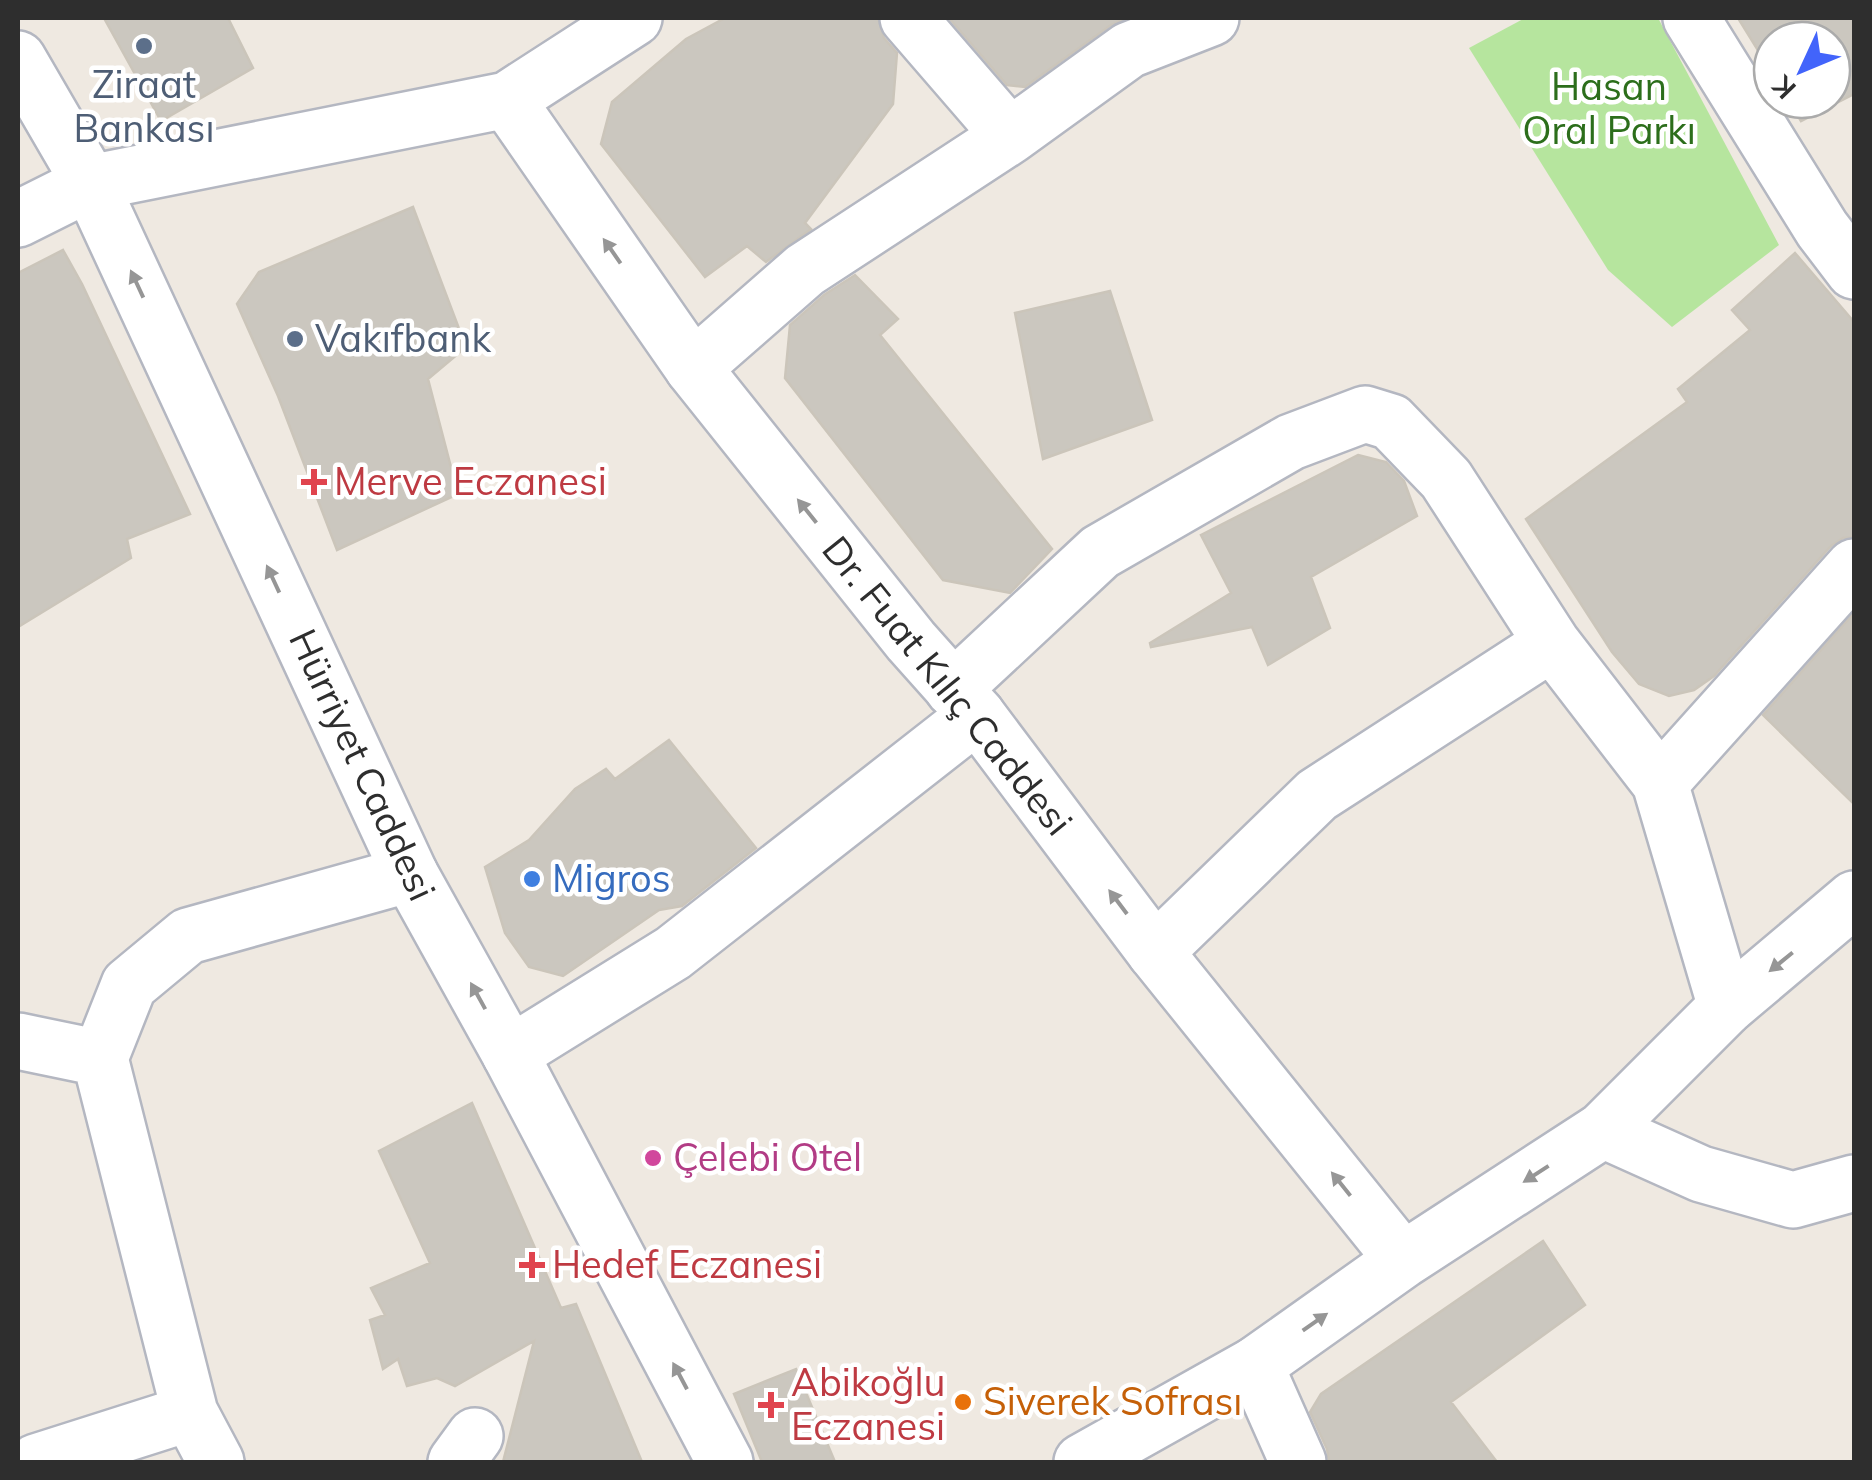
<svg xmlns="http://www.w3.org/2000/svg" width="1872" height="1480" font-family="Mulish,sans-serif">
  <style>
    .green { fill: #b6e59e }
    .building { fill: #cbc7bf; stroke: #cbc5ba; stroke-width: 2.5 }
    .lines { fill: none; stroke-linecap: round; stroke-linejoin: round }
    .minor-casing { stroke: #b4b7c1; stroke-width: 60 }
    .tertiary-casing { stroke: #b4b7c1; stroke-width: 60 }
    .secondary-casing { stroke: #b4b7c1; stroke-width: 60 }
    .minor { stroke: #fff; stroke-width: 55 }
    .tertiary { stroke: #fff; stroke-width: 55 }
    .secondary { stroke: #fff; stroke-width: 55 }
    .oneway { fill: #969696 }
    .service-dot { fill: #5c6f8a; stroke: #fff; stroke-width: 4 }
    .health-dot { fill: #e0444e; stroke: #fff; stroke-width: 4 }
    .shop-dot { fill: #3f7fe0; stroke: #fff; stroke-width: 4 }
    .hotel-dot { fill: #d1479c; stroke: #fff; stroke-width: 4 }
    .food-dot { fill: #e8710a; stroke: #fff; stroke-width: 4 }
    .labels { text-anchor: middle; stroke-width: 9; stroke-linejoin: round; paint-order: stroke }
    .service-label { font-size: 38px; fill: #4e5e75; stroke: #fff }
    .park-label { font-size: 38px; fill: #2c6e1b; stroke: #fff }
    .health-label { font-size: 38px; fill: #be3a42; stroke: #fff; text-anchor: start }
    .street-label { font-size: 38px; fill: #2e2e2e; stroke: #fff }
    .shop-label { font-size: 38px; fill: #366cbe; stroke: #fff; text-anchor: start }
    .hotel-label { font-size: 38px; fill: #b23c85; stroke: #fff; text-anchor: start }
    .food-label { font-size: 38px; fill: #c56008; stroke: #fff; text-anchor: start }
  </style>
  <rect width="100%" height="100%" fill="#efe9e1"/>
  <!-- green -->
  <path class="green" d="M1525,18h133l121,227 -107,82 -64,-57 -139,-222z"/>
  <!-- building -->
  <path class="building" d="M104,18h124l25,50 -92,53z
    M725,18h153l6,20 13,15 -4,51 -88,119 6,6 -45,33 -19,-16 -42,31 -104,-133 11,-42 74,-63z
    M949,18h177l-15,7 -86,62 -18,-2z
    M1738,18h116v76l-53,27 -13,-21h44v-60h-60v33z
    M413,207l53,140 -38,32 30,115 -121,56 -59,-154 -41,-92 22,-32z
    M63,250l19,34 108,230 -63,25 4,19 -113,69v-354z
    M1795,253l59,69v215l-11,1 -12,8 -117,130 -20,14 -25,6 -30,-12 -27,-32 -86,-133 161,-117 -9,-13 72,-59 -18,-20z
    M855,275l43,44 -18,16 172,214 -42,44 -67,-13 -158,-202 5,-53 34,-30z
    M1110,291l42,129 -109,39 -28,-146z
    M1358,455l28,7 18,19 13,35 -106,61 19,51 -62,37 -16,-38 -101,20 -1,-4 81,-50 -30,-58z
    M1854,613v191l-91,-89z
    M669,740l87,108 -74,58 -23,4 -96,66 -34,-9 -24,-34 -20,-66 44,-27 46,-51 31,-20 9,10z
    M472,1103l89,205 15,-4 66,158h-139l31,-121 -79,45 -18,-8 -30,8 -9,-27 -15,10 -13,-49 15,-5 -14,-27 59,-25 -51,-112z
    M1543,1241l42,64 -134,97 46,60h-168l-2,-13 -17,-37 11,-18z
    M796,1369l39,93h-73l-28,-68z"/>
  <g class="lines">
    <defs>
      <path id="minor" d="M908,18l102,118 119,-86 82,-32
        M1691,18l131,211 32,42
        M693,368l112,-98 205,-134
        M953,689l147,-137 191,-110 74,-28 26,8 55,57 106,164 108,140
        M1155,952l162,-157 235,-152
        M1726,1007l-66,-224 194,-216
        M18,1041l82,17
        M510,1054l163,-101 304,-238
        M1603,1130l98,44 92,26 61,-17
        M1255,1365l43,97
        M190,1413l-90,-355 29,-73 59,-49 222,-62
        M36,1462l154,-49 26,49
        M456,1462l19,-26"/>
      <path id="tertiary" d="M507,100l186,268 218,273 66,74 178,237 248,308
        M18,219l72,-36 417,-83 127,-82
        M1082,1462l173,-97 148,-105 200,-130 123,-123 128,-108"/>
      <path id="secondary" d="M18,59l72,124 320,691 100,180 215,408"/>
    </defs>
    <!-- minor casing -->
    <use href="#minor" class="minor-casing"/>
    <!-- tertiary casing -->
    <use href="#tertiary" class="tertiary-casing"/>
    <!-- secondary casing -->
    <use href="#secondary" class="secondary-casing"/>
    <!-- minor -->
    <use href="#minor" class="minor"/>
    <!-- tertiary -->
    <use href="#tertiary" class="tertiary"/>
    <!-- secondary -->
    <use href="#secondary" class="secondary"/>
  </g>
  <!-- one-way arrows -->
  <defs><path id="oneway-solid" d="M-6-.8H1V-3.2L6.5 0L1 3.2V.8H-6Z" transform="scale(2.5)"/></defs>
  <g class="oneway">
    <use href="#oneway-solid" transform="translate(612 251) rotate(-125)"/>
    <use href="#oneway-solid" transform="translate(137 284) rotate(-115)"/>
    <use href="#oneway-solid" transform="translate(807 511) rotate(-129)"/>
    <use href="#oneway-solid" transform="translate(273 579) rotate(-115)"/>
    <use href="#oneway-solid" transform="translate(1118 902) rotate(-127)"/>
    <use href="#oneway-solid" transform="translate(1781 962) rotate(141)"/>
    <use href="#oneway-solid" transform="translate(478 996) rotate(-119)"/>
    <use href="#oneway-solid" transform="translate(1536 1174) rotate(147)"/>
    <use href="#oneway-solid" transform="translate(1341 1184) rotate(-129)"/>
    <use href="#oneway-solid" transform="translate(1315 1322) rotate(-35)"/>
    <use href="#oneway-solid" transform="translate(680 1376) rotate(-118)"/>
  </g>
  <!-- markers -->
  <g class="service-dot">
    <circle cx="144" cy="46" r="10"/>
    <circle cx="295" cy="339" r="10"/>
  </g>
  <g class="health-dot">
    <path d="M309 467h10v10h10v10h-10v10h-10v-10h-10v-10h10z"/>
    <path d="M527 1250h10v10h10v10h-10v10h-10v-10h-10v-10h10z"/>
    <path d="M766 1390h10v10h10v10h-10v10h-10v-10h-10v-10h10z"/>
  </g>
  <circle class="shop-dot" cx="532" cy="879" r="10"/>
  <circle class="hotel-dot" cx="653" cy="1158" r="10"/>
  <circle class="food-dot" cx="963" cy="1402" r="10"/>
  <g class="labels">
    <!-- service labels -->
    <g class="service-label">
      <text x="144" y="98">Ziraat<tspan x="144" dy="44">Bankası</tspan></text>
      <text x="315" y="352" text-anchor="start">Vakıfbank</text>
    </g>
    <!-- park labels -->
    <g class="park-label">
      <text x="1609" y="100">Hasan<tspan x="1609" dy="44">Oral Parkı</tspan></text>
    </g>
    <!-- health labels -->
    <g class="health-label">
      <text x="334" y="495">Merve Eczanesi</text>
      <text x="552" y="1278">Hedef Eczanesi</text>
      <text x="791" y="1396">Abikoğlu<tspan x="791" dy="44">Eczanesi</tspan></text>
    </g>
    <!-- street labels -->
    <g class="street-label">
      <text transform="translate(947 686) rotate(51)" y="13">Dr. Fuat Kılıç Caddesi</text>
      <text transform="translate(362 765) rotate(65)" y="13">Hürriyet Caddesi</text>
    </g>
    <!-- shop labels -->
    <g class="shop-label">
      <text x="552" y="892">Migros</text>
    </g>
    <!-- hotel labels -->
    <g class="hotel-label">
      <text x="673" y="1171">Çelebi Otel</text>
    </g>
    <!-- food labels -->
    <g class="food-label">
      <text x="983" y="1415">Siverek Sofrası</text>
    </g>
  </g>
  <!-- border -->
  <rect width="1872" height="1480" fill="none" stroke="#2e2e2e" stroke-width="40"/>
  <!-- north arrow -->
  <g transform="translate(1802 70) rotate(226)"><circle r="48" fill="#ffffff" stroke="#ababab" stroke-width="2.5"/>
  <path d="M0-8L18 38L0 25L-18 38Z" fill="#4264fb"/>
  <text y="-15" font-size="28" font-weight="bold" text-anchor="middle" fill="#2e2e2e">K</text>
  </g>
</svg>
